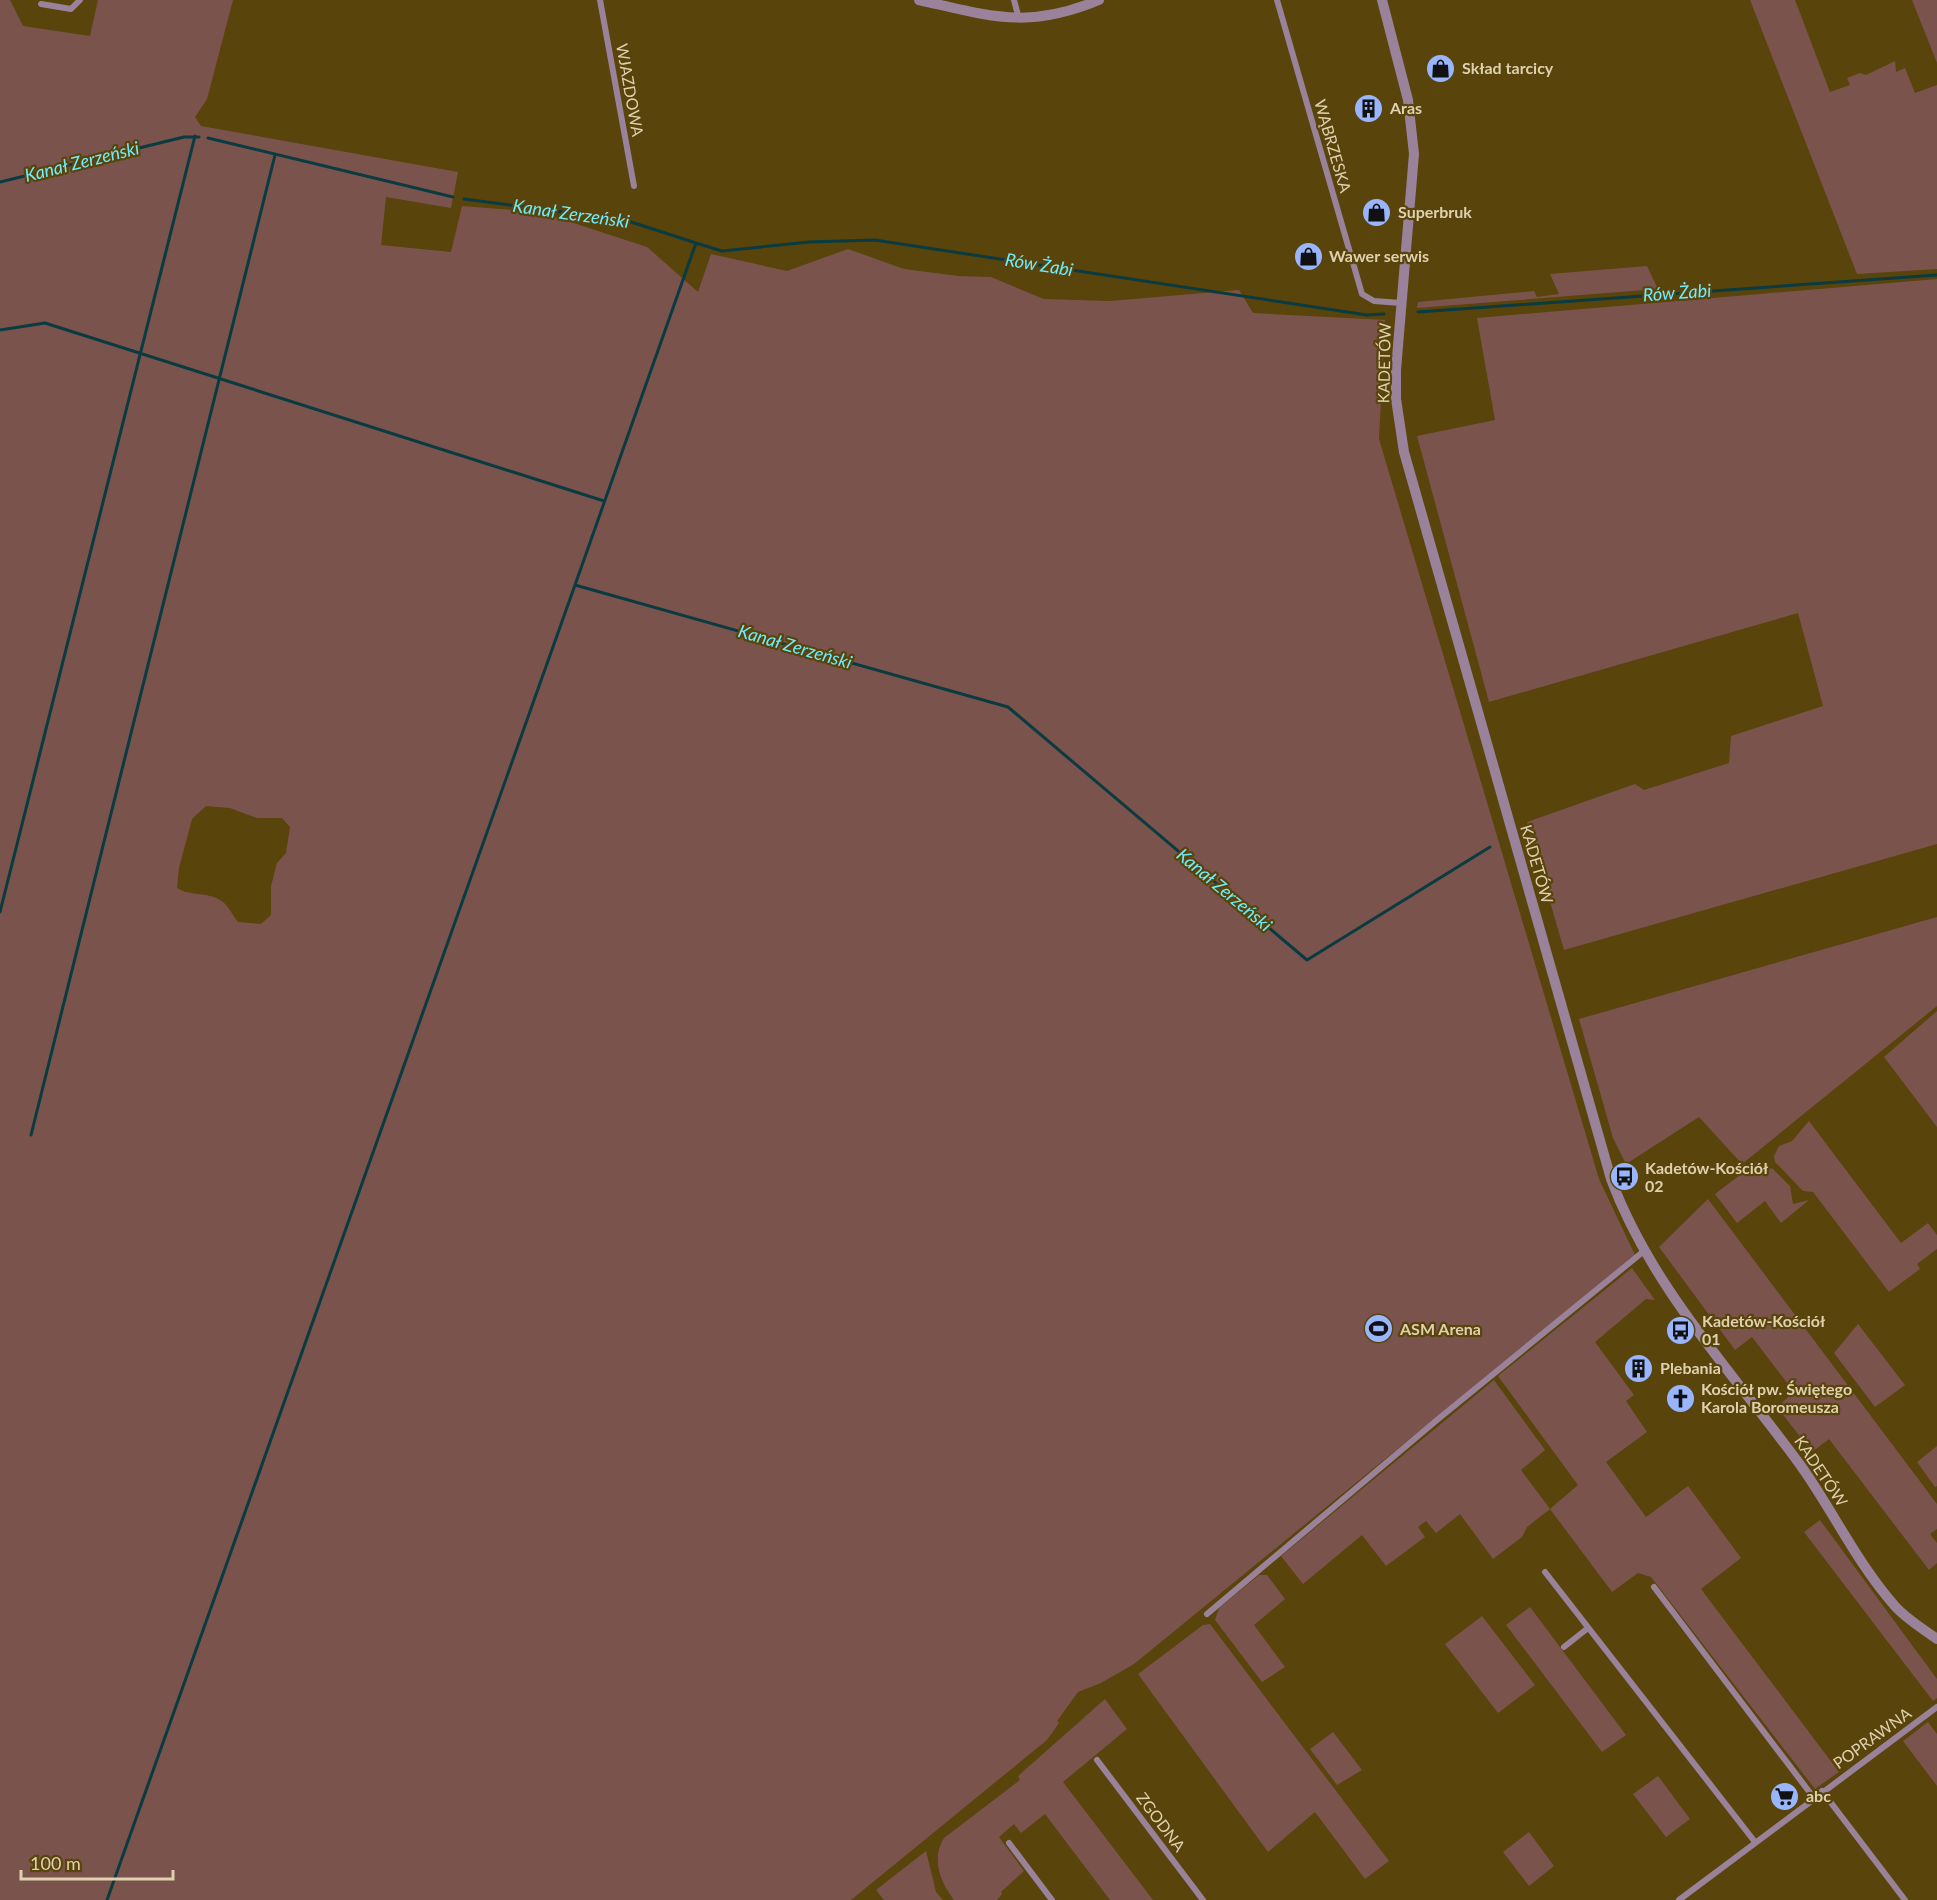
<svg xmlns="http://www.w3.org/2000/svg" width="1937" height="1900" font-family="Lato,sans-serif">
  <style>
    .green { fill: #7b534d; fill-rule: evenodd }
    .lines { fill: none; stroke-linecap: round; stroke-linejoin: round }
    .stream { stroke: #0a3b41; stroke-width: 3 }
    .minor { stroke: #9a839a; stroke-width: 6 }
    .tertiary { stroke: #9a839a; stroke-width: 10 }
    .labels { text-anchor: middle; stroke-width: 4.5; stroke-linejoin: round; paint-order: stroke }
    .poi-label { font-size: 16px; font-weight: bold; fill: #dfd1af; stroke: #59440b; text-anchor: start }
    .street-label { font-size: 16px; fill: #dfd1af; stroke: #59440b }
    .water-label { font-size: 18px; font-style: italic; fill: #6eecfd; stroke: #59440b }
  </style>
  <rect width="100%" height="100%" fill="#59440b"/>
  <!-- green -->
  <path class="green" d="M0,0h10l13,26 67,10 8,-36h135l-26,99 -12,18 6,9 257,46 -7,36 -65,-11 -5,48 70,7 11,-46 78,6 107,35 51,45 13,-38 76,17 61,-22 56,20 54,7 33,1 53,22 66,2 129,-11 14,23 132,7 -6,119 220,740 36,76 -501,409 -33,19 -23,9 -21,29 2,2 -12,17 -196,160h-851zM206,806l24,2 27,10h25l8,9 -4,26 -9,10 -6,23v29l-10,9 -23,-2c-5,-6 -9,-15 -15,-20 -14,-11 -32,-5 -46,-14l2,-20 13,-49z
    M1750,0h45l35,92 20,-7 -3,-7 13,-5 6,2 29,-14 1,11 9,-4 10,25 22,-8v184l-80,5z
    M1912,0h25v63z
    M1647,266l11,23 -241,19 1,-6 116,-11 3,6 22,-3 -9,-20z
    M1937,279v565l-373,106 -37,-128 108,-38 9,6 85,-27 2,-27 92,-30 -25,-93 -309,89 -72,-266 78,-16 -18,-102z
    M1937,917v89l-195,158 -43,-47 -73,47 -13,-26 -34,-119z
    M1937,1011v116l-53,-70z
    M1809,1121l92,122 27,-20 9,12v14l-20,15 3,5 -31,23 -76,-100 -10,-1 -28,-29 -1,-6 5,-10 13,-5z
    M1757,1162l16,7 17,17 3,18 16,-4 -28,23 -16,-22 -28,22 -22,-29z
    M1708,1199l229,305v25l-7,5 7,9v20l-8,7 -100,-131 -17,13 -35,-45 17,-15 -42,-55 -17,13 -76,-103z
    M1632,1268l23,32 -9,-1 -51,43 39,53 -8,6 21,31 -41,30 40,55 42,-31 53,72 -40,31 138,183 -24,17 -164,-212 -13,-4 -26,19 -62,-83 -23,18 -5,10 -29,22 -33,-45 -24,19 -10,-12 -8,6 7,10 -39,29 -24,-31 -59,49 -22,-28 213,-176 51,70 -24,20 29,39 28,-24 -80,-109z
    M1858,1324l47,61 -30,22 -41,-54z
    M1937,1446v40l-2,1 -18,-25z
    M1820,1520l117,159v19l-4,3 -129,-169z
    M1259,1575h8l18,24 -31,26 31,42 -23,15 -47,-62 4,-12z
    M1530,1607l96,128 -24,17 -96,-127z
    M1482,1616l53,69 -37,28 -53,-69z
    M1210,1624l179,237 -24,18 -50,-67 -47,40 -130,-178 65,-49z
    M1105,1699l22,30 -64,53 90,118h-43l-65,-86 -24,19 -7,-9 -15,13 25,34 -23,21 1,2 -5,6h-43c-14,-18 -23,-41 -10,-62l76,-58 -2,-4z
    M1928,1722l9,12v52l-34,-45z
    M1333,1732l29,38 -25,15 -27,-36z
    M1658,1776l32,43 -24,18 -33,-43z
    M1529,1832l25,34 -25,20 -26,-34z
    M926,1851l10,41 7,8h-59l-8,-10z"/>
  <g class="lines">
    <!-- stream -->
    <path class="stream" d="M208,138l245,59
      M0,182l184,-45h15
      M464,199l161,21 71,23 -121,342 433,122 299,253 183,-113
      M696,243l26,8 87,-9 66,-2 492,75 17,-1
      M1418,312l519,-37
      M0,330l45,-7 559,178
      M0,912l195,-776
      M31,1135l244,-980
      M107,1900l468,-1315"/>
    <!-- minor -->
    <path class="minor" d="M600,0l34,186
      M1014,0l5,19
      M1277,0l85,294 12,7 27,2
      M41,4l30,5 9,-9
      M1545,1572l210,270
      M1654,1587l160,211
      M1207,1614l230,-194 207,-169
      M1564,1647l24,-19
      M1097,1760l106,140
      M1822,1791l83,109
      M1009,1843l43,57
      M1679,1900l258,-193"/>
    <!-- tertiary -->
    <path class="tertiary" d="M919,0c71,16 109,30 180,0
      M1382,0l26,100 6,54 -18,216v29l8,53 207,727c40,108 123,195 190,287 32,45 56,97 93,139 12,14 28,23 43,34"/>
  </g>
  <!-- icons -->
  <defs>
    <symbol id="shop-disc" viewBox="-11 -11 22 22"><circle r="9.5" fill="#99b5fd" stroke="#59440b"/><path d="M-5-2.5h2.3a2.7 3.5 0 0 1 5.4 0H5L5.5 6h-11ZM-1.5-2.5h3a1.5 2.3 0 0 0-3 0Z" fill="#111"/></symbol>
    <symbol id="building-disc" viewBox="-11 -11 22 22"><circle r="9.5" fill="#99b5fd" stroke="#59440b"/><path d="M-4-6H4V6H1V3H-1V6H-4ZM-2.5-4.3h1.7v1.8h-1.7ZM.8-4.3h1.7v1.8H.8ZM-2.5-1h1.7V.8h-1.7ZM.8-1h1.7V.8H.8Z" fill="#111"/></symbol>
    <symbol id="bus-disc" viewBox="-11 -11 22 22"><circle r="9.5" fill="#99b5fd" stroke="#59440b"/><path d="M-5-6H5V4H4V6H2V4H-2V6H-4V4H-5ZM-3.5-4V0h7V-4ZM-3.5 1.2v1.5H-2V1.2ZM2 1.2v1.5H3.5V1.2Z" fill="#111"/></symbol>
    <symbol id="stadium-disc" viewBox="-11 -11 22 22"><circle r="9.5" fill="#99b5fd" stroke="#59440b"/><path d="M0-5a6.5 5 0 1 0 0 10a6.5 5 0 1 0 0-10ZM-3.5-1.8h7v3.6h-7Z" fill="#111"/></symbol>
    <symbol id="church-disc" viewBox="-11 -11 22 22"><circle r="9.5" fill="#99b5fd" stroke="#59440b"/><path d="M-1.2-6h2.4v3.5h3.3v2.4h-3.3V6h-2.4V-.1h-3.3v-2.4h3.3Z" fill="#111"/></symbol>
    <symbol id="supermarket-disc" viewBox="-11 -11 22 22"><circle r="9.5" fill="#99b5fd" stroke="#59440b"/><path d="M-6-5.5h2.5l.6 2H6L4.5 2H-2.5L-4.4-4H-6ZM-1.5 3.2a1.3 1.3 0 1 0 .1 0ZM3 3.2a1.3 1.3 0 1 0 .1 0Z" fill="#111"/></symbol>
  </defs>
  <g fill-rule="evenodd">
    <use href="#shop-disc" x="1424" y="52" width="33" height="33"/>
    <use href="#building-disc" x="1352" y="92" width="33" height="33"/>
    <use href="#shop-disc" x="1360" y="196" width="33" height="33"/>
    <use href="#shop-disc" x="1292" y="240" width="33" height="33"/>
    <use href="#bus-disc" x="1608" y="1160" width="33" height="33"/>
    <use href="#stadium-disc" x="1362" y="1312" width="33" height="33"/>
    <use href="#bus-disc" x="1664" y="1314" width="33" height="33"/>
    <use href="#building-disc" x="1622" y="1352" width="33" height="33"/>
    <use href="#church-disc" x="1664" y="1382" width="33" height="33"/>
    <use href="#supermarket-disc" x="1768" y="1780" width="33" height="33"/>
  </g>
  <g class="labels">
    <!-- poi labels -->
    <g class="poi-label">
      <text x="1462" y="74">Skład tarcicy</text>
      <text x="1390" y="114">Aras</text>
      <text x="1398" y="218">Superbruk</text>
      <text x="1329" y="262">Wawer serwis</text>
      <text x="1645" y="1174">Kadetów-Kościół<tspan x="1645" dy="18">02</tspan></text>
      <text x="1702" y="1327">Kadetów-Kościół<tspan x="1702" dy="18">01</tspan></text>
      <text x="1400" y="1335">ASM Arena</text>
      <text x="1660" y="1374">Plebania</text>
      <text x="1701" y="1395">Kościół pw. Świętego<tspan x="1701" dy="18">Karola Boromeusza</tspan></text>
      <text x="1806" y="1802">abc</text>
    </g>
    <!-- street labels -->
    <g class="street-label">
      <text transform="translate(630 90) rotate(80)" y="6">WJAZDOWA</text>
      <text transform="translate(1333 146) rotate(74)" y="6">WĄBRZESKA</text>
      <text transform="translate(1384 363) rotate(-89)" y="6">KADETÓW</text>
      <text transform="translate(1537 864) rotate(74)" y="6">KADETÓW</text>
      <text transform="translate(1821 1471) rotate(56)" y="6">KADETÓW</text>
      <text transform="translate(1872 1738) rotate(-36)" y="6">POPRAWNA</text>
      <text transform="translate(1161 1822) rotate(53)" y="6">ZGODNA</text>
    </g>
    <!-- water labels -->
    <g class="water-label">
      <text transform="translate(82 162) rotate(-14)" y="6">Kanał Zerzeński</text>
      <text transform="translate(571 214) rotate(8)" y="6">Kanał Zerzeński</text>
      <text transform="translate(1039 265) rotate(9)" y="6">Rów Żabi</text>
      <text transform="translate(1677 293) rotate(-4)" y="6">Rów Żabi</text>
      <text transform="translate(795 647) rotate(16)" y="6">Kanał Zerzeński</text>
      <text transform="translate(1224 890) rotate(40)" y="6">Kanał Zerzeński</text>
    </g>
  </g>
  <!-- scale -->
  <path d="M21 1870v9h152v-9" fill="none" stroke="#dfd1af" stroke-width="3"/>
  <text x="30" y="1870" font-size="18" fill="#dfd1af" stroke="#59440b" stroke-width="4.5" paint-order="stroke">100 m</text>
</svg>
